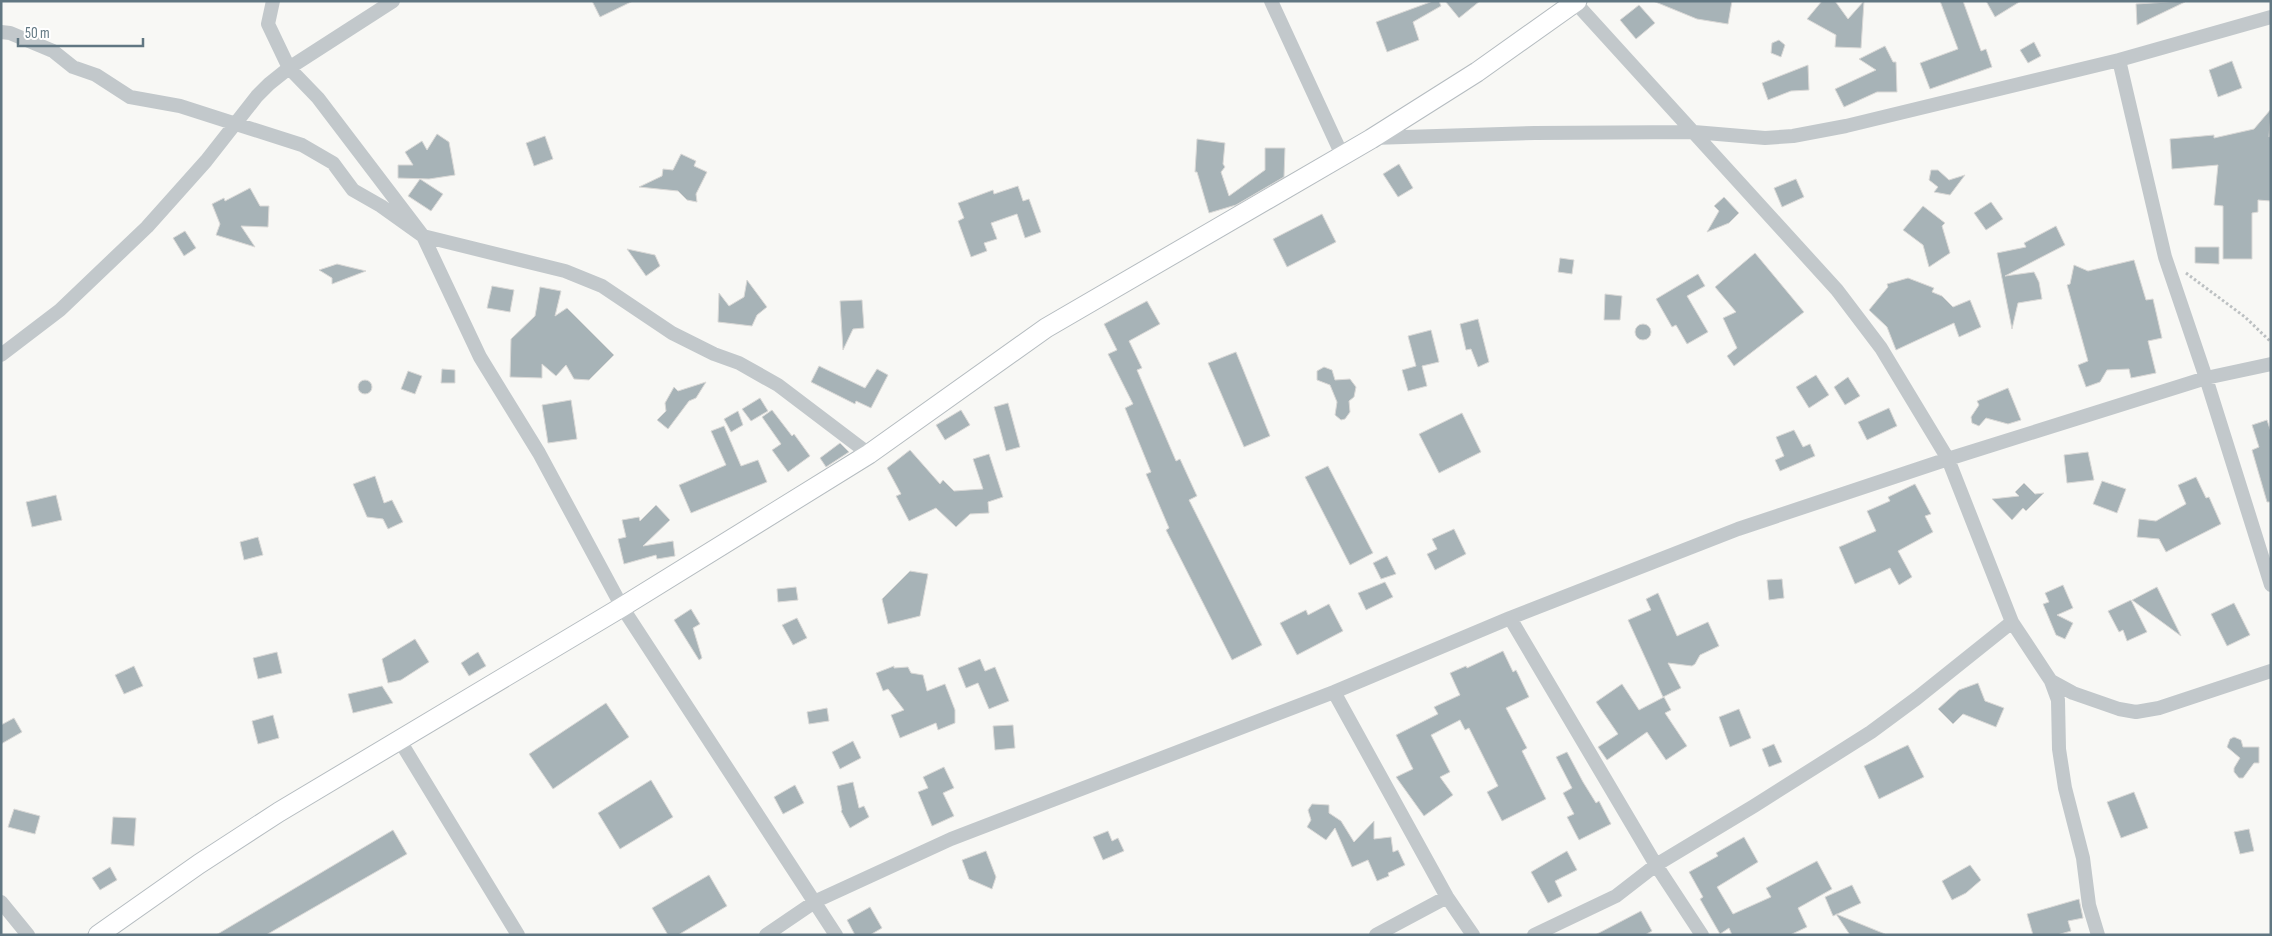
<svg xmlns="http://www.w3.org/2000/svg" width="2272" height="936" font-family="'Sofia Sans Condensed',sans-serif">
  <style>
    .building { fill: #a7b3b7; stroke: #dad9d7 }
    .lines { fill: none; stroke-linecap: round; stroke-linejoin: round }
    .secondary-casing { stroke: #b5bcc0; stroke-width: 21 }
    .path { stroke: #bcc0c2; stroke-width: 3; stroke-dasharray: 2.5 2.5; stroke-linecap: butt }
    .minor { stroke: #c2c8cb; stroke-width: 14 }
    .secondary { stroke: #fff; stroke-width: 19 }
  </style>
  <rect width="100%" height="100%" fill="#f8f8f5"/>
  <!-- building -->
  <path class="building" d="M592,1h41l-33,16z
    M1433,1h6l2,5 -28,16 6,18 -32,12 -11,-30z
    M1445,1h35l-21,17z
    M1653,1h79l-4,23 -31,-5z
    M1822,1h13l13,18 16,-18 -3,47 -26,-1 1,-12 -29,-16z
    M1940,1h23l18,50 5,-2 6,18 -62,22 -10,-26 38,-14z
    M1986,1h35l-26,16z
    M2185,1v1l-48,23 -1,-21z
    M1639,5l16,18 -19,16 -16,-19z
    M1779,40l6,5 -4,12 -10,-4 1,-10z
    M2034,42l7,14 -13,7 -8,-13z
    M1885,46l8,16h3l1,30h-20l-33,15 -9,-18 41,-19 -17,-11z
    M2232,61l10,27 -24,9 -9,-27z
    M1808,65l1,25 -18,1 -23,9 -6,-17z
    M2271,109l-2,28 2,-1v65l-13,-1v12l-6,1v46h-29v-53l-9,-1 4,-40 -46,4 -2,-30 44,-4v3l40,-9z
    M437,134l12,8 6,33 -26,4 -31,-1v-13h15l-8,-13 17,-11 5,9z
    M545,136l8,23 -19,7 -8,-23z
    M1197,139l28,4 -2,21 2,3 -4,5 8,24 36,-26v-22h20l-1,29 -48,28 -27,8 -12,-41h-2z
    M681,154l15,7 -2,5 13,6 -11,22 1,8 -10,-2 -9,-9 -39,-4 23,-11 1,-7 10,1z
    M1399,164l14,24 -15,9 -15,-23z
    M1931,170h7l11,10 16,-5 -15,20 -16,-3 4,-5 -9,-7z
    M420,179l23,15 -12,17 -23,-15z
    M1796,179l8,18 -22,10 -8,-19z
    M1018,186l5,15 6,-2 12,33 -16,6 -8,-24 -26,9 6,16 -13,4 3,8 -16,6 -13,-36 6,-3 -6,-15 35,-13 1,4z
    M250,188l10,18h9l-1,21 -27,-1 14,21 -39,-12 4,-11 -8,-20 12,-6 1,3z
    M1724,197l15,16 -10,10 -22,9 12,-21 -5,-5z
    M1991,202l12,17 -17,11 -12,-17z
    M1923,206l22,17 -3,3 8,27 -21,14 -6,-22 -20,-15z
    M1322,214l14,28 -49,25 -14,-28z
    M2056,226l9,19 -60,31 29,-4 5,10 3,17 -24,4 -6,26 -15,-76 29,-6 -2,-4z
    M185,231l11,17 -12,8 -11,-18z
    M2195,247h24v17l-24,-1z
    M627,249l28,6 5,11 -14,10z
    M1755,253l49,59 -70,54 -7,-10 10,-8 -14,-30 13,-6 -21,-25z
    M1560,258l14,2 -2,14 -14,-2z
    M2134,260l12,40 7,-1 9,39 -14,3 8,32 -25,5 -2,-9 -22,1 -7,12 -14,5 -8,-22 10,-4 -21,-76 3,-1 4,-19 14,6z
    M337,264l29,7 -34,13v-6l-13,-8z
    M1698,274l7,12 -18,10 21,36 -21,12 -11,-19 -4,2 -16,-28z
    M1908,278l26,10 -2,4 10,4 11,11 17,-7 11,27 -22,10 -5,-14 -58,27 -9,-23 -18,-17 19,-23 -1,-3z
    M747,280l20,27 -10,8 -5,11 -34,-4 1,-29 10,13 15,-9z
    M492,286l22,4 -4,22 -23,-4z
    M540,287l21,4 -6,25 12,-8 47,47 -25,25 -15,-1 -8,-14 -10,11 -14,-12v14l-32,-1 1,-38 24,-23z
    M1605,294l17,2 -2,24h-16z
    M862,300l2,28 -11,1 -10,21 -3,-49z
    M1147,301l13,23 -31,17 13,27 -5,2 39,91 4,-2 17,37 -8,4 73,145 -30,15 -66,-130 3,-2 -23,-54 5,-2 -26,-64 8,-4 -25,-50 9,-4 -13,-26z
    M1478,319l11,43 -11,5 -7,-18 -5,1 -6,-26z
    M1635 332a8 8 0 1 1 16 0a8 8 0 1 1-16 0Z
    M1431,330l8,32 -17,4 5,20 -19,5 -6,-21 14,-4 -8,-30z
    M1236,352l34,84 -26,11 -36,-84z
    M819,366l46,22 12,-19 11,6 -17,33 -15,-7 -1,3 -44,-22z
    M1324,367l8,3 3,10 15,-1 6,8 -2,10 -5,4 1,11 -5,7 -4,1 -6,-5 2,-13 -7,-17 -13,-5v-9z
    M442,369l13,1v13h-14z
    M408,371l14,5 -7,18 -14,-5z
    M1816,375l13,20 -20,13 -13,-21z
    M1848,377l12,19 -15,9 -11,-18z
    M358 387a7 7 0 1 1 14 0a7 7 0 1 1-14 0Z
    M706,382l-10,16 -7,3 -21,28 -11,-9 9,-9 -1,-8 9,-16 4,4z
    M2008,388l13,32 -13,4 -22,-6 -7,8 -7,-3 -1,-6 8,-12 -2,-4z
    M760,398l8,13 -17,10 -9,-12z
    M571,400l6,39 -29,4 -6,-38z
    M1008,403l12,44 -14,4 -12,-44z
    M1889,408l8,18 -30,14 -9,-18z
    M772,410l20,26 2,-2 16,22 -22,16 -16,-22 9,-6 -19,-27z
    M961,410l9,15 -25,15 -9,-15z
    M738,411l5,14 -12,7 -7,-13z
    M1462,413l19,39 -42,21 -20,-39z
    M2267,420l4,12v70h-4l-15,-52 7,-3 -7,-22z
    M724,426l17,40 17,-6 9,22 -76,31 -12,-28 47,-20 -15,-34z
    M1794,430l9,17 7,-3 5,12 -35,15 -5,-11 9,-4 -8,-19z
    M840,443l9,9 -23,15 -6,-9z
    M910,450l30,34 3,-4 11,11 29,-2 -10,-30 16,-5 14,43 -15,5 1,11 -19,1 -14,13 -20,-19 -27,13 -13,-25 5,-2 -14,-26z
    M2088,452l6,28 -27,3 -3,-28z
    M1328,466l45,87 -23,12 -45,-88z
    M375,476l9,27 8,-3 11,22 -15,7 -5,-10 -16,-2 -14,-33z
    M2196,477l10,21 3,-1 12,27 -55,28 -7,-13 -22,-2 2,-18 17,2 30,-17 -8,-19z
    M2102,481l24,8 -9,24 -24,-9z
    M2024,483l11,11 9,-1 -18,18 -3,-3 -11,12 -20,-21 27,-3 -4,-4z
    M1915,484l16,30 -6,2 8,16 -35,19 14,26 -13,8 -9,-17 -35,16 -16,-37 37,-16 -9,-20 23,-10 -2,-4z
    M56,495l6,25 -30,7 -6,-25z
    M656,505l14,15 -27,26 30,-5 2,15 -18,3 -1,-4 -32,9 -6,-25 8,-2 -4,-17 17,-3 1,4z
    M1454,529l12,25 -31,16 -8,-16 10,-5 -5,-10z
    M258,537l5,18 -19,5 -4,-18z
    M1387,556l9,18 -15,5 -8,-16z
    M910,571l18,3 -8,42 -32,8 -6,-25z
    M1782,579l2,19 -15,2 -2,-20z
    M1385,582l8,15 -27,13 -8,-17z
    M2063,585l10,23 -16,7 16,8 -8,16 -9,-4 -13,-31 6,-2 -4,-9z
    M796,587l2,13 -20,2 -1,-13z
    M2157,587l24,49 -49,-36z
    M1658,593l19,43 31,-14 11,24 -19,9 -5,9 -3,2 -24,-3 13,25 -18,9 -35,-77 23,-10 -5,-11z
    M2131,600l16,32 -20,9 -4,-11 -4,2 -11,-21z
    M2234,603l16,32 -23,11 -16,-32z
    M1329,604l14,27 -46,24 -17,-32 26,-13 2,5z
    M691,609l9,15 -7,4 9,30 -3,2 -25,-40z
    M797,618l10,20 -14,7 -11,-20z
    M415,639l14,23 -28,18 -13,3 -6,-24z
    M1503,651l10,21 3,-2 13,27 -23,11 21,40 -5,3 24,48 -44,22 -15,-29 11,-6 -29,-58 -4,2 -5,-10 -29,15 19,37 -10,5 13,18 -29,21 -28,-39 17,-8 -17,-34 42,-21 -4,-7 26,-12 -10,-22 16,-7 1,2z
    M277,652l5,21 -24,6 -5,-21z
    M478,652l8,14 -17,10 -8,-13z
    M980,659l5,12 10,-4 14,34 -20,8 -11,-26 -12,5 -8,-20z
    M134,666l9,20 -19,8 -9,-19z
    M894,666v2l14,-1 3,6 12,2 4,16 18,-7 10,26v13l-17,7 -2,-7 -36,15 -9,-23 13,-5 -16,-21 -5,2 -7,-18z
    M1978,683l7,18 19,7 -8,19 -33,-13 -10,10 -15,-15 21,-19z
    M1622,684l17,26 25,-13 7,13 -6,3 22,33 -21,14 -19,-28 -40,28 -9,-13 20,-13 -22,-32z
    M382,686l11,17 -40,10 -5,-19z
    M606,703l23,34 -76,52 -24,-35z
    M827,708l2,13 -20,3 -2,-12z
    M1739,709l12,29 -21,9 -11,-30z
    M273,715l6,23 -21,6 -6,-23z
    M14,718l8,14 -21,12v-19z
    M1013,725l2,23 -20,2 -2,-24z
    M2234,737l7,3 2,7h16v16h-5l-11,15h-4l-5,-6v-4l6,-10 -13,-11 3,-8z
    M853,741l8,17 -21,11 -8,-17z
    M1774,744l8,18 -13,5 -7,-18z
    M1908,745l16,32 -45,22 -15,-33z
    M1567,752l16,30 13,21 3,-2 12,23 -32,16 -12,-23 7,-3 -11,-21 9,-5 -16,-31z
    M944,767l10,21 -11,5 11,23 -22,10 -14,-34 10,-4 -5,-11z
    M651,780l22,37 -53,32 -22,-36z
    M853,782l6,26 5,-2 5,11 -19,11 -9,-17 1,-1 -5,-24z
    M795,785l9,18 -21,11 -9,-17z
    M2134,792l14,36 -27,10 -14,-36z
    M1312,804l17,1v8l12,8 13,21 20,-21v18l17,-2 2,15 5,-2 7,15 -17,8 1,3 -12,5 -9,-21 -16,7 -17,-39 -9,12 -19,-13 4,-7 -3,-10z
    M14,809l26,7 -5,18 -27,-7z
    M113,817l23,1 -2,28 -23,-2z
    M2249,829l5,22 -14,3 -6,-22z
    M393,830l14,24 -141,81h-50z
    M1108,831l4,10 6,-3 6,13 -21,9 -10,-23z
    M1744,837l14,25 -41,25 16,27 38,-17 -5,-9 51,-27 15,28 -34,19 9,19 -17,8h-58l-3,-7 -9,6 -20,-35 3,-2 -14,-25 29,-16 -2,-3z
    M986,851l10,26 -4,12 -23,-10 -7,-19z
    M1567,851l10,19 -22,11 7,15 -14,7 -17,-31z
    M1970,865l11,15 -15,13 -14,7 -10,-19z
    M110,867l7,13 -17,10 -8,-12z
    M709,875l18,31 -49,29h-10l-16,-27z
    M1852,885l9,18 -28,13 -8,-19z
    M2079,899l4,19 -15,3 3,10 -14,4h-24l-6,-21z
    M870,907l12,21 -12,7h-15l-8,-15z
    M1641,911l11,20 -7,4h-50z
    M1836,914l49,20v1h-35z"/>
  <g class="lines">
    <defs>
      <path id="secondary" d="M98,935l101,-71 80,-52 343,-205 247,-153 177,-126 325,-189 106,-67 100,-71"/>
    </defs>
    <!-- secondary casing -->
    <use href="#secondary" class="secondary-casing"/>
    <!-- path -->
    <path class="path" d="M2186,273l59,44 26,25"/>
    <!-- minor -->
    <path class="minor" d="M273,1l-5,23 21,44 29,30 105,138 57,121 59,96 83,154 214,328
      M1271,1l71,154
      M1574,1l263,289 44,58 67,111 64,163 39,59 7,19 1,49 6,39 18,70 6,47 9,30
      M1,32l9,1 43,18 20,16 23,8 34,22 50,9 122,39 31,18 20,27 28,16 42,30 142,35 37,15 70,47 42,21 25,9 39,22 91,69
      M2119,60l46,197 41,121 65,207
      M1372,138l163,-5 159,-1 71,6 28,-2 53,-10 273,-66 152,-43
      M1,355l59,-45 87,-83 59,-66 51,-65 12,-12 20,-16 104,-67
      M1510,618l146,247 46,70
      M2051,681l22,12 46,16 17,3 23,-4 112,-37
      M1334,692l113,205 26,38
      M400,741l118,194
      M1,902l27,33
      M766,935l50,-34 135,-62 383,-147 176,-74 228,-89 210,-70 258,-81 65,-14
      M1376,935l71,-38
      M1534,935l82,-39 40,-31 98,-59 117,-74 46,-34 95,-76"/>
    <!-- secondary -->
    <use href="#secondary" class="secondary"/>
  </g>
  <!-- border -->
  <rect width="2272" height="936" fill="none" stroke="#617782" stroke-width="5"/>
  <!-- scale -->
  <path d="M18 38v8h125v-8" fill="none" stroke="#617782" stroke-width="2.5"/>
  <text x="25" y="38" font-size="15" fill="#617782" stroke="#ffffff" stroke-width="4" paint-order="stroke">50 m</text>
</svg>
